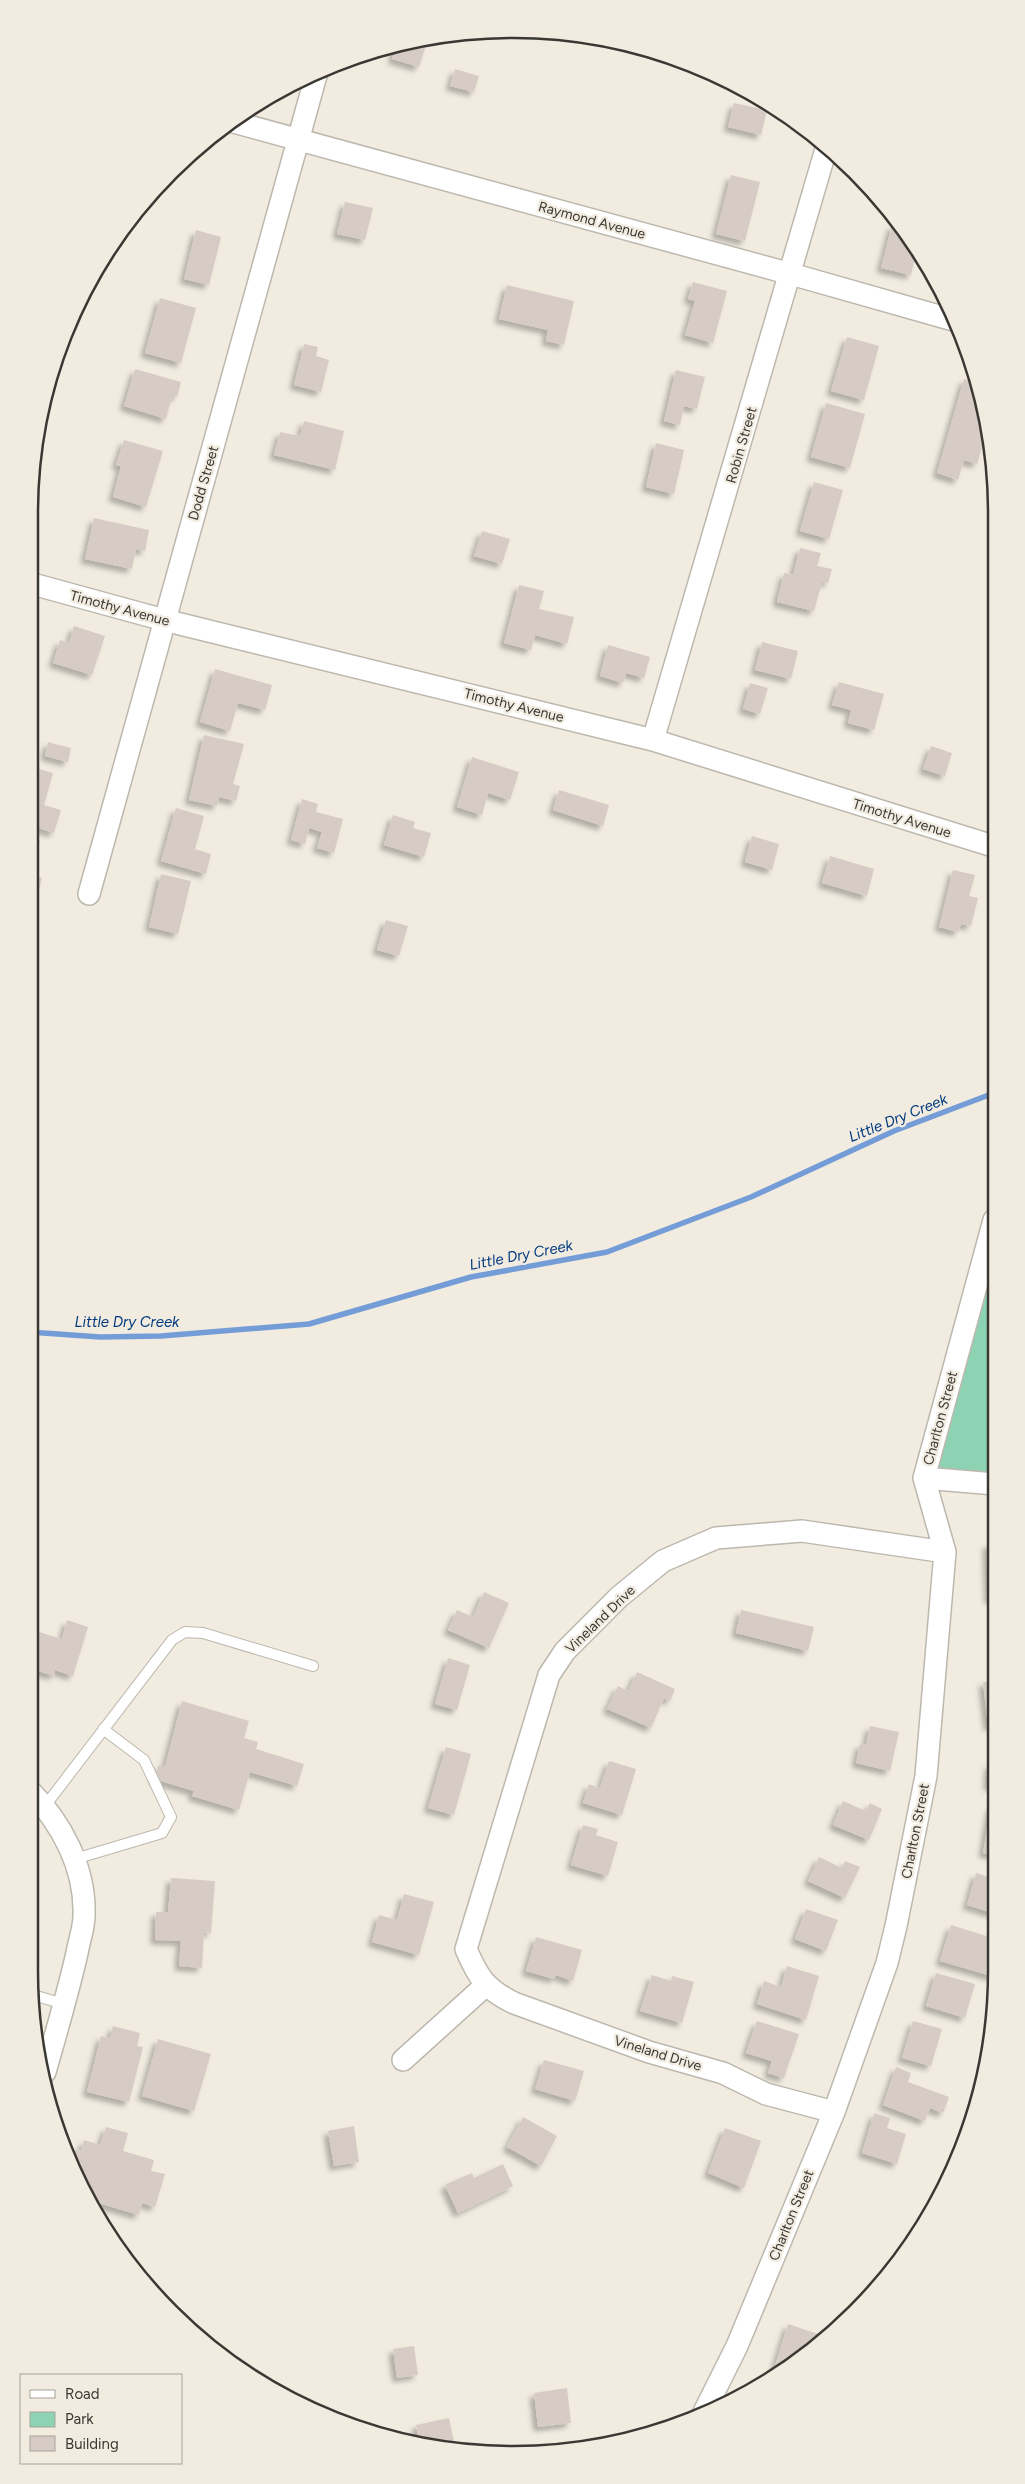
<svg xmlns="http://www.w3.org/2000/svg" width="1025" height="2484" font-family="Figtree,sans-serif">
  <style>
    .green { fill: #8dd3b3 }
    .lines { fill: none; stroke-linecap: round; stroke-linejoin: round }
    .stream { stroke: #749dd8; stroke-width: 5.5 }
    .building { fill: #d7ccc5; filter: url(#shadow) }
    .lane-casing { stroke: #bdb8ae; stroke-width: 12 }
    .street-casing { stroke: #bdb8ae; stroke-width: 24 }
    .lane { stroke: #fff; stroke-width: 10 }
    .street { stroke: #fff; stroke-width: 21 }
    .labels { text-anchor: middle; stroke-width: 4.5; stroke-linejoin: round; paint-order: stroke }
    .street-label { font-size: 14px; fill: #3b3834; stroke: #f1ebe0 }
    .water-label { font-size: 15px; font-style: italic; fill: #013a7f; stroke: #f1ebe0 }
    .rim { fill: none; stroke: #3b3834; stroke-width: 2.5 }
  </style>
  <defs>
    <filter id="shadow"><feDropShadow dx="-4.5" dy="4.5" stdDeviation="2.5" flood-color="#0004"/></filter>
  </defs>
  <rect width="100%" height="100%" fill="#f1ebe0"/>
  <!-- green -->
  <path class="green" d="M994,1220l1,264 -71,-6z"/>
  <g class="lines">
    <!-- stream -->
    <path class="stream" d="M29,1332l71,5 61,-1 148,-12 162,-47 136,-25 144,-55 143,-66 100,-38"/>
  </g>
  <!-- building -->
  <path class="building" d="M428,39l-9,28 -27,-8 5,-15z
    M455,69l24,7 -5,16 -24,-6z
    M734,103l33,7 -6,25 -33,-8z
    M731,175l29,7 -15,59 -29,-7z
    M345,202l28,6 -8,32 -28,-6z
    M892,225l6,1 18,27 -5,22 -30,-7z
    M196,230l25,7 -12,48 -25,-6z
    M693,282l34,9 -14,52 -28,-8 10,-34 -7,-2z
    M507,285l67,16 -10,44 -18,-4 2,-11 -49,-11z
    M160,298l36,10 -15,55 -36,-10z
    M847,337l32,9 -15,54 -33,-9z
    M304,344l14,3 -2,9 13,4 -8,32 -27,-7z
    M135,369l46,13 -4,15 -5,-1 -6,23 -42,-13z
    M676,370l29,7 -8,32 -13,-3 -4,19 -16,-4z
    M964,379l8,2 11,38 -3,12 6,2 -9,31 -13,-4 -6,20 -21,-7z
    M826,403l39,11 -15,54 -39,-11z
    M304,421l40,10 -9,39 -61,-15 6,-23 20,4z
    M124,440l39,11 -17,56 -33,-10 8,-31 -5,-1z
    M656,443l28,7 -10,44 -28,-7z
    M814,482l29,8 -14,49 -29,-8z
    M94,518l55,12 -4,21 -9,-2 -4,20 -47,-10z
    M482,531l28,8 -8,25 -28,-8z
    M800,548l21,5 -4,13 15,3 -4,14 -6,-1 -8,29 -37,-9 7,-29 9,2z
    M519,585l25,6 -5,18 35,8 -7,27 -32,-9 -4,15 -27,-7z
    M74,626l31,10 -13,39 -39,-12 7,-23 9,3z
    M762,642l36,9 -7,28 -36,-9z
    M608,645l42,12 -6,21 -18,-5 -3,10 -23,-7z
    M215,669l57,16 -7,25 -27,-7 -8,28 -30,-9z
    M839,682l45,12 -10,36 -26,-7 3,-13 -19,-5z
    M750,683l18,5 -8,26 -17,-5z
    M204,735l40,9 -11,40 7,2 -4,15 -17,-4 -2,9 -28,-6z
    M48,742l23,6 -3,14 -23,-6z
    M931,746l21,7 -7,23 -22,-7z
    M472,757l47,15 -9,28 -22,-7 -6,22 -25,-8z
    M29,766l24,7 -9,32 17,5 -7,23 -25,-8z
    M559,790l50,15 -6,21 -50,-16z
    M302,799l16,5 -2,8 27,7 -9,34 -17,-5 5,-16 -13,-4 -4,16 -14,-4z
    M176,808l28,8 -9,33 16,5 -5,20 -45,-13z
    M393,815l22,7 -2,6 18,5 -7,24 -40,-12z
    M752,836l27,8 -7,26 -27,-8z
    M29,838l11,3 -9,34 11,3 -7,25 -6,-2z
    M830,856l44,13 -7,27 -45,-13z
    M953,870l22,5 -6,21 9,2 -7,28 -10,-2 -3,8 -19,-5z
    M161,874l30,7 -13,53 -29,-7z
    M386,920l22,6 -9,30 -22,-6z
    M995,1543v56l-6,1 -2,-56z
    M484,1592l25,11 -20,45 -41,-18 9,-20 16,7z
    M741,1610l73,17 -6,24 -72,-18z
    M67,1620l21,7 -15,49 -18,-6 -1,6 -25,-8v-39l33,10z
    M448,1658l22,7 -13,45 -22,-6z
    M637,1672l38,17 -5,12 -6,-3 -13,30 -44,-19 11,-23 10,5z
    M995,1681l1,45h-8l-5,-44z
    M182,1701l67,20 -5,17 14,4 -2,7 48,15 -7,22 -47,-14 -11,38 -47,-14 2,-5 -40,-12 5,-14 6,2z
    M870,1726l29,6 -9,39 -34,-8 4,-19 6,1z
    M446,1747l25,7 -17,61 -26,-7z
    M994,1753l2,34 -8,-1 1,-22 4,1z
    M609,1761l27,8 -14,46 -39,-12 6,-19 11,4z
    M843,1801l23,10 4,-8 12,6 -13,31 -36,-15z
    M991,1806h5v49l-13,-2z
    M583,1825l15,4 -2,6 22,7 -10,34 -37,-11z
    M819,1857l23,11 3,-7 15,6 -15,31 -37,-17z
    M976,1873l20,6v35l-29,-9z
    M171,1878l44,3 -4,52 -7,-1 -2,36 -23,-2 2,-25 -26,-1 1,-28h12z
    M404,1894l30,8 -15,53 -47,-13 7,-27 18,5z
    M806,1909l32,11 -12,31 -31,-12z
    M29,1922l10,3 -6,20 -4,-1z
    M951,1925l45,14 -1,38 -55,-16z
    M536,1937l46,13 -9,31 -17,-6 -2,4 -28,-8z
    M787,1966l32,10 -13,44 -49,-16 7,-23 17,6z
    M936,1973l39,11 -10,34 -39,-12z
    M652,1975l19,6 1,-5 22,6 -12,41 -42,-12z
    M757,2021l42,13 -15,44 -16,-5 4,-12 -26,-8z
    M913,2021l29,8 -11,37 -29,-8z
    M113,2026l27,7 -3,13 6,1 -14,55 -42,-10 14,-56 9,2z
    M158,2039l53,15 -17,57 -52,-15z
    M544,2060l40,11 -9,30 -40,-12z
    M896,2067l15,6 -3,9 41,15 -6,16 -13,-5 -5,13 -42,-16z
    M874,2113l16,5 -3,10 19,6 -9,30 -35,-11z
    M523,2117l34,19 -16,30 -34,-19z
    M354,2126l5,36 -25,4 -6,-35z
    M106,2127l22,6 -5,18 31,9 -3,11 14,3 -10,33 -13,-4 -3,12 -51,-15 -17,-36 4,-14 6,1 3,-11 16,5z
    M725,2128l36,13 -17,47 -36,-15z
    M503,2164l10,22 -55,27 -13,-28 27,-12 2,5z
    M788,2324l36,12 -1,6 -39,27 -9,-3z
    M414,2346l4,29 -21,3 -4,-29z
    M567,2388l4,35 -33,4 -4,-34z
    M449,2418l7,33 -36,-7 -4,-19z"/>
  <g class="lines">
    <defs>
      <path id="lane" d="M45,1806l127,-166 13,-8 18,1 110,33
        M75,1859l87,-26 9,-16 -27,-57 -41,-31
        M33,1995l31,9"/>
      <path id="street" d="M230,121l561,153 162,46
        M29,583l135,37 489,120 340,106
        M653,740l173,-591
        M89,894l228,-822
        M924,1478l71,6
        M29,1790c32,32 57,78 55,126 0,12 -5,25 -7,37 -9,40 -21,80 -32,119
        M403,2060l83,-75
        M834,2112l-68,-18 -43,-21 -74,-21 -135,-49c-29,-14 -36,-26 -48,-54l83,-274 16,-24 54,-54 44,-36 53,-23 86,-7 143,21
        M702,2416l35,-70 97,-234 53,-149 9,-37 30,-150 19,-224 -21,-74 70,-258"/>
    </defs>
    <!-- lane casing -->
    <use href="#lane" class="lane-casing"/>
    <!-- street casing -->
    <use href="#street" class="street-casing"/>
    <!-- lane -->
    <use href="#lane" class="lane"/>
    <!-- street -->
    <use href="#street" class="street"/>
  </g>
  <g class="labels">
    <!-- street labels -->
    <g class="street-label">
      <text transform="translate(592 220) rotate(15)" y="5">Raymond Avenue</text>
      <text transform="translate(741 445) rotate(-74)" y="5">Robin Street</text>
      <text transform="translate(203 483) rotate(-74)" y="5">Dodd Street</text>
      <text transform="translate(120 608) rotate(15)" y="5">Timothy Avenue</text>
      <text transform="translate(514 705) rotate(14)" y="5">Timothy Avenue</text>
      <text transform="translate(902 818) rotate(17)" y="5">Timothy Avenue</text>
      <text transform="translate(940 1418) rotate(-75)" y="5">Charlton Street</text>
      <text transform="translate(600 1619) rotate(-44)" y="5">Vineland Drive</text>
      <text transform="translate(915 1831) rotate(-79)" y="5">Charlton Street</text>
      <text transform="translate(658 2053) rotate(17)" y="5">Vineland Drive</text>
      <text transform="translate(791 2215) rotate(-68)" y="5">Charlton Street</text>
    </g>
    <!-- water labels -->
    <g class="water-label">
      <text transform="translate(898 1118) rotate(-22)" y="5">Little Dry Creek</text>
      <text transform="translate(521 1255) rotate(-11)" y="5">Little Dry Creek</text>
      <text x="127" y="1327">Little Dry Creek</text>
    </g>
  </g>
  <!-- crop -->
  <path d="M0 0H1025V2484H0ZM513 38H513A475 475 0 0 1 988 513V1971A475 475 0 0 1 513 2446H513A475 475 0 0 1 38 1971V513A475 475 0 0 1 513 38Z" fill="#f1ebe0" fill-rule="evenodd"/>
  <path class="rim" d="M513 38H513A475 475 0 0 1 988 513V1971A475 475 0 0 1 513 2446H513A475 475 0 0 1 38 1971V513A475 475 0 0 1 513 38Z"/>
  <!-- legend -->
  <rect x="20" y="2374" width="162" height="90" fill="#f1ebe0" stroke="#a8a39b"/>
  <rect x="30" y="2390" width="25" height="8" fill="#ffffff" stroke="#a8a39b"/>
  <text x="65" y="2399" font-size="15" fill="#3b3834">Road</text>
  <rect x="30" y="2412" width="25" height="15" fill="#8dd3b3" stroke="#a8a39b"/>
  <text x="65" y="2424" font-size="15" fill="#3b3834">Park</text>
  <rect x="30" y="2436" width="25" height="15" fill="#d7ccc5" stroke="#a8a39b"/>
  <text x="65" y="2449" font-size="15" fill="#3b3834">Building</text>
</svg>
